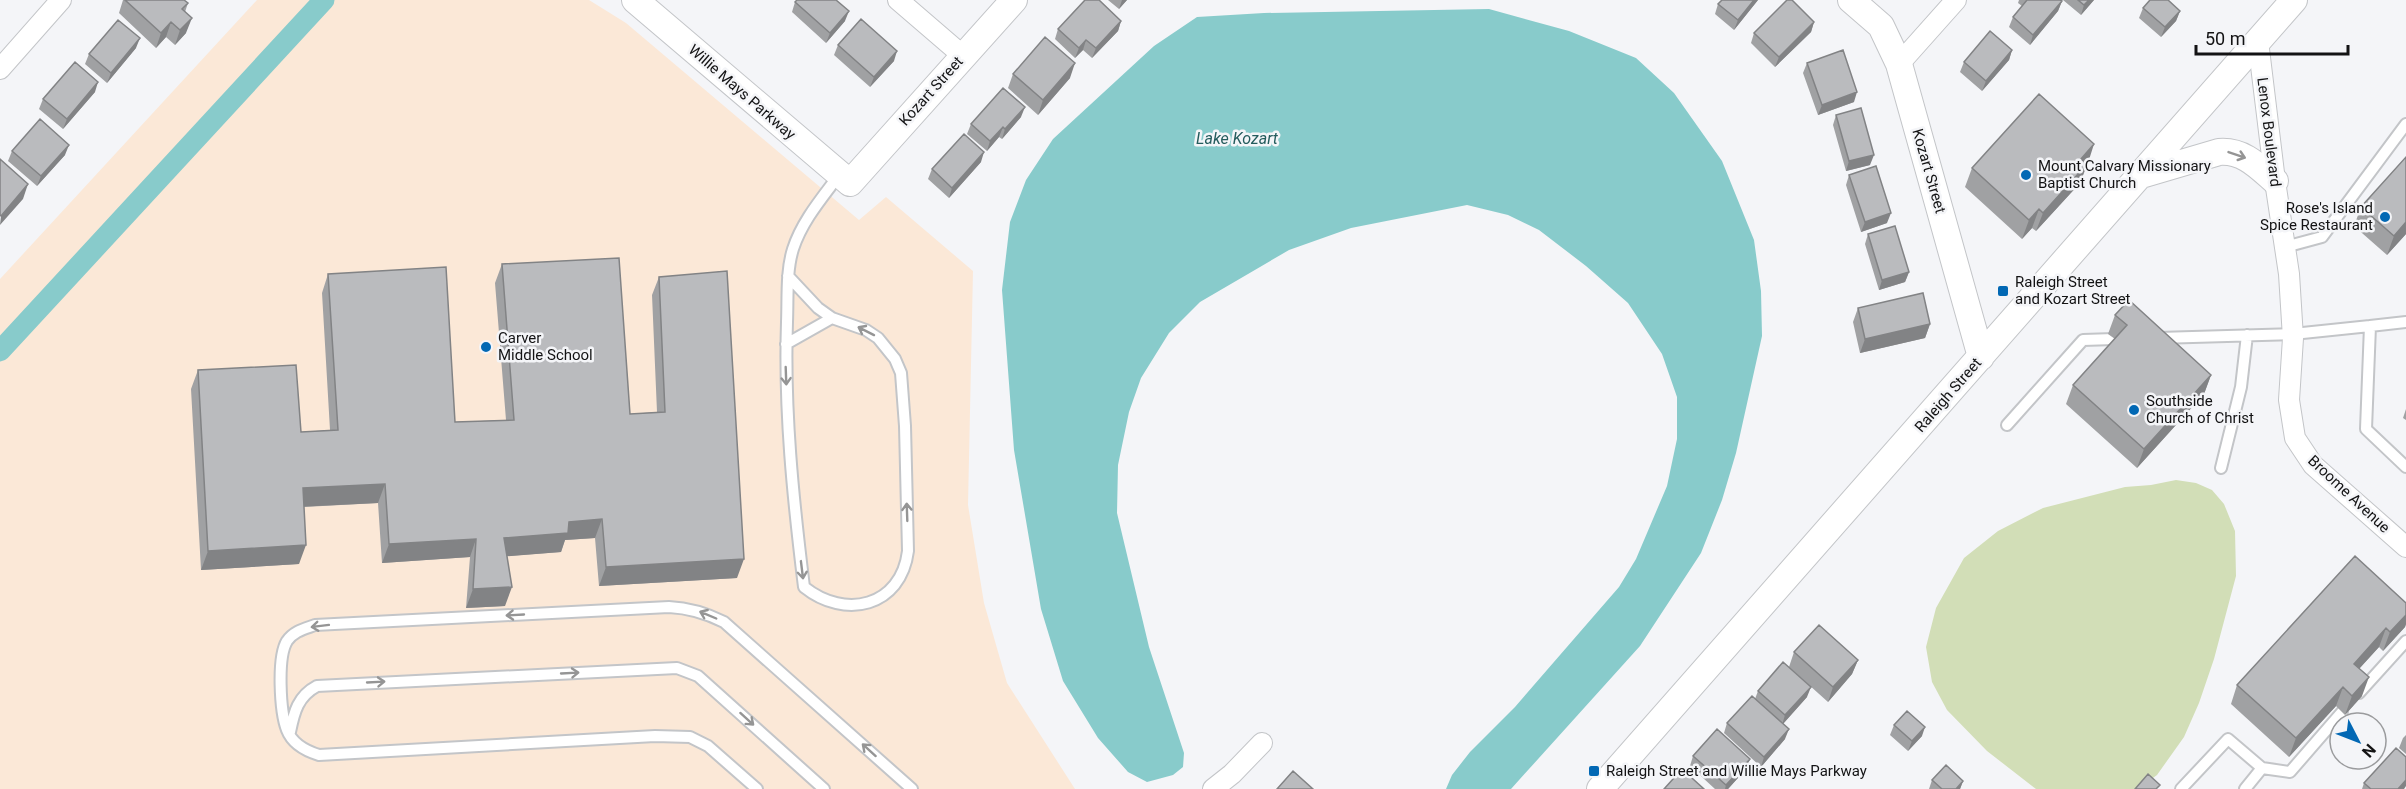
<svg xmlns="http://www.w3.org/2000/svg" width="2406" height="789" font-family="Roboto,sans-serif">
  <style>
    .education { fill: #fbe8d7 }
    .green { fill: #d2deb7 }
    .water { fill: #88cbcb }
    .lines { fill: none; stroke-linecap: round; stroke-linejoin: round }
    .canal { stroke: #88cbcb; stroke-width: 21 }
    .service-casing { stroke: #c3c5c8; stroke-width: 14 }
    .minor-casing { stroke: #c3c5c8; stroke-width: 22 }
    .tertiary-casing { stroke: #c3c5c8; stroke-width: 28 }
    .service { stroke: #fff; stroke-width: 10 }
    .minor { stroke: #fff; stroke-width: 20 }
    .tertiary { stroke: #fff; stroke-width: 26 }
    .wall { fill: #a0a1a3 }
    .shaded-wall { fill: #828385 }
    .building { fill: #babbbe; stroke: #828385; stroke-width: 1.5 }
    .oneway { stroke: #959595 }
    .poi-dot { fill: #0268b4; stroke: #f4f5f8; stroke-width: 2 }
    .labels { text-anchor: middle; stroke-width: 5; stroke-linejoin: round; paint-order: stroke }
    .street-label { font-size: 15px; fill: #131314; stroke: #f4f5f8 }
    .poi-label { font-size: 15px; fill: #131314; stroke: #f4f5f8; text-anchor: start }
    .water-label { font-size: 16px; font-style: italic; fill: #245c5d; stroke: #f4f5f8 }
  </style>
  <rect width="100%" height="100%" fill="#f4f5f8"/>
  <!-- education -->
  <path class="education" d="M257,0h332l37,23 233,197 27,-23 87,74 -5,234 16,98 23,80 68,106h-1075v-510z"/>
  <!-- green -->
  <path class="green" d="M2176,480l20,3 16,7 12,14 11,27 1,45 -22,83 -15,44 -15,34 -27,38 -19,14h-102l-49,-38 -40,-41 -15,-28 -6,-35 10,-39 28,-50 34,-27 45,-23 82,-21 26,-2z"/>
  <!-- water -->
  <path class="water" d="M1489,9l80,22 67,27 38,35 48,68 32,79 7,51 1,45 -26,117 -14,47 -21,53 -61,93 -129,143h-65l6,-14 18,-23 45,-45 104,-120 17,-28 31,-73 10,-47v-42l-15,-43 -34,-51 -42,-37 -47,-36 -31,-15 -41,-10 -116,23 -62,22 -89,52 -31,31 -28,45 -12,34 -11,53 -1,48 32,134 35,106 -1,14 -10,8 -26,7 -19,-10 -30,-34 -35,-57 -22,-72 -27,-159 -12,-160 8,-68 16,-42 27,-41 101,-93 43,-29 67,-4z"/>
  <g class="lines">
    <!-- canal -->
    <path class="canal" d="M0,351l324,-351"/>
    <defs>
      <path id="service" d="M2285,247l37,-10 84,-113
        M788,276l30,32 14,10 34,12 12,8 17,21 6,14 4,53 3,125c-7,56 -63,69 -104,36 -11,-89 -20,-176 -17,-265 1,-24 -1,-51 6,-73 9,-28 29,-51 46,-74
        M2370,326l36,-4
        M2158,338l135,-4 77,-8 -4,103 40,38
        M786,344l46,-26
        M2007,425l76,-85 31,-1
        M2221,468l20,-81 6,-52
        M2359,693l47,-52
        M290,732c4,-20 8,-36 27,-46l360,-18 21,8 126,113
        M757,789l-49,-43 -18,-9 -35,-1 -336,19c-13,-4 -27,-12 -32,-25 -7,-18 -10,-73 0,-89 7,-10 17,-12 28,-16l354,-18c21,1 37,6 55,15l188,167
        M2181,789l47,-50 34,29 28,4 52,-60
        M2245,789l17,-21"/>
      <path id="minor" d="M898,0l64,55
        M2258,41l17,140 14,93 4,64 -4,62 6,38 18,27 93,82
        M1899,64l57,-64
        M0,69l61,-69
        M1213,789l19,-15 30,-31"/>
      <path id="tertiary" d="M635,0l215,183 164,-183
        M1851,0l30,26 18,38 82,293
        M2141,175l78,-23c24,-2 39,14 56,29
        M1600,789l694,-789"/>
    </defs>
    <!-- service casing -->
    <use href="#service" class="service-casing"/>
    <!-- minor casing -->
    <use href="#minor" class="minor-casing"/>
    <!-- tertiary casing -->
    <use href="#tertiary" class="tertiary-casing"/>
    <!-- service -->
    <use href="#service" class="service"/>
    <!-- minor -->
    <use href="#minor" class="minor"/>
    <!-- tertiary -->
    <use href="#tertiary" class="tertiary"/>
  </g>
  <!-- wall -->
  <path class="wall" d="M123,0h61l4,3 -3,9 1,21 -11,12 -9,-8 -10,11 -37,-35z
    M1108,0h19l-8,9z
    M1722,0h36l-24,30 -19,-16 3,-10z
    M2019,0h41l2,1 -4,10 -28,34 -21,-18 4,-10 9,-11 -4,-3z
    M2063,0h31l-13,15z
    M795,2l50,19 -19,22 -34,-31z
    M2143,8l37,3 -4,10 -15,16 -22,-19z
    M1121,21l-3,10 -26,27 -9,-8 -8,8 -20,-19 3,-10z
    M1814,22l-3,10 -36,35 -24,-24 3,-10z
    M838,45l56,16 -24,26 -36,-32z
    M136,48l-29,35 -22,-19 4,-10z
    M2012,50l-3,10 -27,31 -22,-19 4,-10z
    M1807,63l47,39 -36,13 -15,-42z
    M1013,74l57,4 -32,37 -30,-27z
    M95,92l-32,37 -24,-20 4,-10z
    M1836,115l34,50 -24,6 -13,-46z
    M1021,117l-19,22 -3,-2 -12,14 -20,-17 4,-10z
    M12,151l53,4 -28,31 -29,-25z
    M2406,157v77l-19,21 -33,-29 7,-19z
    M981,162l-32,36 -21,-19 4,-10z
    M2088,163l-8,20 -44,48 -4,-3 -10,11 -57,-52 7,-19z
    M1849,175l38,48 -26,9 -15,-47z
    M1868,234l41,38 -4,10 -26,8 -14,-46z
    M502,264l128,150 27,-2 -5,-117 7,-18 78,301 -138,8 -4,-48 -30,2 -4,12 -54,4 -2,50 -39,2 4,-51 -88,6 -4,-60 -74,4 -5,57 -98,6 -10,-181 7,-19 103,62 29,-2 -8,-137 6,-19 127,148 51,-2 -11,-137z
    M1858,308l72,16 -5,14 -65,15 -7,-31z
    M2115,315l96,60 -7,19 -67,74 -71,-64 7,-19 42,-46 -7,-5z
    M2406,409v11l-3,-2z
    M2406,603v21l-1,3 -22,24 -4,-4 -20,22 3,27 -17,19 -9,-9 -47,51 -58,-53 6,-19z
    M1794,652l64,8 -6,14 -24,28 -39,-35z
    M1758,691l49,6 -24,27 2,15 -24,28 -37,-34 3,-10 28,-24z
    M1894,725l28,11 -14,15 -18,-16z
    M2406,735v19l-7,-6 4,-10z
    M1693,756l53,13 -18,20h-13l-25,-23z
    M1932,780l31,1 -3,8h-31z
    M2364,783l40,6h-42z"/>
  <!-- shaded-wall -->
  <path class="shaded-wall" d="M1122,0h5l-8,9z
    M1754,0h4l-24,30 4,-10z
    M2089,0h5l-13,15 3,-10z
    M2062,1l-4,10 -28,34 3,-10z
    M849,11l-4,10 -19,22 4,-10z
    M2180,11l-4,10 -15,16 4,-10z
    M192,18l-6,15 -11,12 5,-15z
    M1121,21l-3,10 -26,27 4,-10z
    M171,22l-5,15 -10,11 5,-15z
    M1814,22l-3,10 -36,35 4,-10z
    M140,38l-4,10 -29,35 4,-10z
    M1086,40l-3,10 -8,8 4,-10z
    M2012,50l-3,10 -27,31 4,-10z
    M897,51l-3,10 -24,26 4,-10z
    M1075,63l-5,15 -32,37 5,-15z
    M98,82l-3,10 -32,37 4,-10z
    M1857,92l-3,10 -36,13 4,-10z
    M1025,107l-4,10 -19,22 3,-10z
    M1003,127l-4,10 -12,14 3,-10z
    M2094,144l-6,19 -14,15 7,-19z
    M69,145l-4,10 -28,31 4,-10z
    M984,152l-3,10 -32,36 3,-10z
    M1874,155l-4,10 -24,6 3,-10z
    M2087,164l-7,19 -44,48 7,-18z
    M28,184l-5,15 -23,26 1,-9z
    M2039,209l-7,19 -10,11 7,-19z
    M1891,213l-4,10 -26,9 4,-10z
    M2406,222v12l-19,21 7,-19z
    M1909,272l-4,10 -26,8 3,-10z
    M1930,324l-5,14 -65,15 5,-14z
    M2211,375l-7,19 -67,74 7,-19z
    M385,484l-7,19 -82,4 7,-19z
    M602,519l-7,19 -30,2 -4,12 -63,5 6,-19 65,-16z
    M476,539l-6,18 -88,6 7,-19z
    M306,545l-7,19 -98,6 7,-19z
    M744,559l-7,19 -138,8 7,-19z
    M512,587l-7,19 -39,2 7,-19z
    M2406,615v9l-1,3 -22,24 7,-19z
    M2386,628l-7,19 -32,35 7,-18z
    M1858,660l-6,14 -24,28 5,-15z
    M2369,677l-7,19 -17,19 7,-19z
    M1811,687l-4,10 -25,28 3,-10z
    M2343,687l-7,19 -47,51 7,-19z
    M1925,727l-3,9 -14,15 4,-10z
    M1789,729l-4,10 -24,28 3,-10z
    M1750,759l-4,10 -18,20h-3l1,-4z
    M2406,780v6l-2,3h-6z
    M1963,781l-3,8h-4z"/>
  <!-- building -->
  <path class="building" d="M125,0h59l4,3 -6,6 10,9 -12,12 -9,-8 -10,11z
    M797,0h39l13,11 -19,22 -35,-31z
    M1085,0h14l22,21 -25,27 -10,-8 -7,8 -21,-19z
    M1722,0h32l-16,20 -20,-16z
    M1787,0h5l22,22 -35,35 -25,-24z
    M2027,0h33l2,1 -29,34 -20,-18z
    M2078,0h11l-5,5z
    M2150,0h18l12,11 -15,16 -22,-19z
    M861,19l36,32 -23,26 -36,-32z
    M118,20l22,18 -29,35 -22,-19z
    M1990,31l22,19 -26,31 -22,-19z
    M1045,37l30,26 -32,37 -30,-26z
    M1843,50l14,42 -35,13 -15,-42z
    M75,62l23,20 -31,37 -24,-20z
    M1003,88l22,19 -20,22 -2,-2 -13,14 -19,-17z
    M2039,94l55,50 -13,15 6,5 -44,49 -4,-4 -10,11 -57,-52z
    M1861,108l13,47 -25,6 -13,-46z
    M40,119l29,26 -28,31 -29,-25z
    M964,134l20,18 -32,36 -20,-19z
    M2406,157v65l-12,14 -33,-29z
    M0,159l28,25 -27,32 -1,-1z
    M1876,166l15,47 -26,9 -16,-47z
    M1895,226l14,46 -27,8 -14,-46z
    M619,258l11,156 35,-2 -6,-135 68,-6 17,288 -138,8 -4,-48 -33,3 -1,11 -64,5 8,49 -39,2 3,-50 -87,5 -4,-60 -82,4 3,57 -98,6 -10,-181 98,-5 5,67 37,-2 -10,-156 118,-7 9,155 59,-2 -12,-156z
    M1923,293l7,31 -65,15 -7,-31z
    M2129,300l82,75 -67,74 -71,-64 54,-60 -12,-10z
    M2355,556l51,47v12l-16,17 -4,-4 -32,36 15,13 -17,19 -9,-9 -47,51 -59,-53z
    M1819,625l39,35 -25,27 -39,-35z
    M1783,662l28,25 -26,28 -27,-24z
    M1752,696l37,33 -25,28 -37,-34z
    M1907,711l18,16 -13,14 -18,-16z
    M1717,729l33,30 -24,26 -33,-29z
    M2396,748l10,9v23l-8,9h-27l-7,-6z
    M1946,765l17,16 -7,8h-14l-10,-9z
    M1682,769l22,20h-40z
    M1293,771l20,18h-36z
    M2148,774l12,11 -4,4h-21z"/>
  <!-- one-way arrows -->
  <defs><path id="oneway-shaft" d="M-6 0H5M1.5-3L5.5 0L1.5 3" fill="none" stroke-width="1.6" stroke-linecap="round" stroke-linejoin="round" transform="scale(1.5)"/></defs>
  <g class="oneway">
    <use href="#oneway-shaft" transform="translate(2237 155) rotate(19)"/>
    <use href="#oneway-shaft" transform="translate(866 331) rotate(-153)"/>
    <use href="#oneway-shaft" transform="translate(786 376) rotate(88)"/>
    <use href="#oneway-shaft" transform="translate(907 512) rotate(-92)"/>
    <use href="#oneway-shaft" transform="translate(802 570) rotate(83)"/>
    <use href="#oneway-shaft" transform="translate(515 615) rotate(177)"/>
    <use href="#oneway-shaft" transform="translate(708 615) rotate(-157)"/>
    <use href="#oneway-shaft" transform="translate(320 626) rotate(173)"/>
    <use href="#oneway-shaft" transform="translate(570 673) rotate(-3)"/>
    <use href="#oneway-shaft" transform="translate(376 682) rotate(-3)"/>
    <use href="#oneway-shaft" transform="translate(747 719) rotate(42)"/>
    <use href="#oneway-shaft" transform="translate(869 750) rotate(-138)"/>
  </g>
  <!-- markers -->
  <g class="poi-dot">
    <circle cx="2026" cy="175" r="6"/>
    <circle cx="2385" cy="217" r="6"/>
    <rect x="1997" y="285" width="12" height="12" rx="3"/>
    <circle cx="486" cy="347" r="6"/>
    <circle cx="2134" cy="410" r="6"/>
    <rect x="1588" y="765" width="12" height="12" rx="3"/>
  </g>
  <g class="labels">
    <!-- street labels -->
    <g class="street-label">
      <text transform="translate(931 91) rotate(-48)" y="5">Kozart Street</text>
      <text transform="translate(742 92) rotate(41)" y="5">Willie Mays Parkway</text>
      <text transform="translate(2269 132) rotate(83)" y="5">Lenox Boulevard</text>
      <text transform="translate(1929 171) rotate(74)" y="5">Kozart Street</text>
      <text transform="translate(1948 395) rotate(-49)" y="5">Raleigh Street</text>
      <text transform="translate(2349 494) rotate(43)" y="5">Broome Avenue</text>
    </g>
    <!-- poi labels -->
    <g class="poi-label">
      <text x="2038" y="171">Mount Calvary Missionary<tspan x="2038" dy="17">Baptist Church</tspan></text>
      <text x="2373" y="213" text-anchor="end">Rose's Island<tspan x="2373" dy="17">Spice Restaurant</tspan></text>
      <text x="2015" y="287">Raleigh Street<tspan x="2015" dy="17">and Kozart Street</tspan></text>
      <text x="498" y="343">Carver<tspan x="498" dy="17">Middle School</tspan></text>
      <text x="2146" y="406">Southside<tspan x="2146" dy="17">Church of Christ</tspan></text>
      <text x="1606" y="776">Raleigh Street and Willie Mays Parkway</text>
    </g>
    <!-- water labels -->
    <g class="water-label">
      <text x="1237" y="144">Lake Kozart</text>
    </g>
  </g>
  <!-- north arrow -->
  <g transform="translate(2358 741) rotate(132)"><circle r="28" fill="#f4f5f8" stroke="#9a9b9d" stroke-width="1.5"/>
  <path d="M0-4.5L10 22L0 15L-10 22Z" fill="#0268b4"/>
  <text y="-9" font-size="16" font-weight="bold" text-anchor="middle" fill="#131314">N</text>
  </g>
  <!-- scale -->
  <path d="M2196 45v9h152v-9" fill="none" stroke="#131314" stroke-width="3"/>
  <text x="2205" y="45" font-size="18" fill="#131314" stroke="#f4f5f8" stroke-width="4.5" paint-order="stroke">50 m</text>
</svg>
